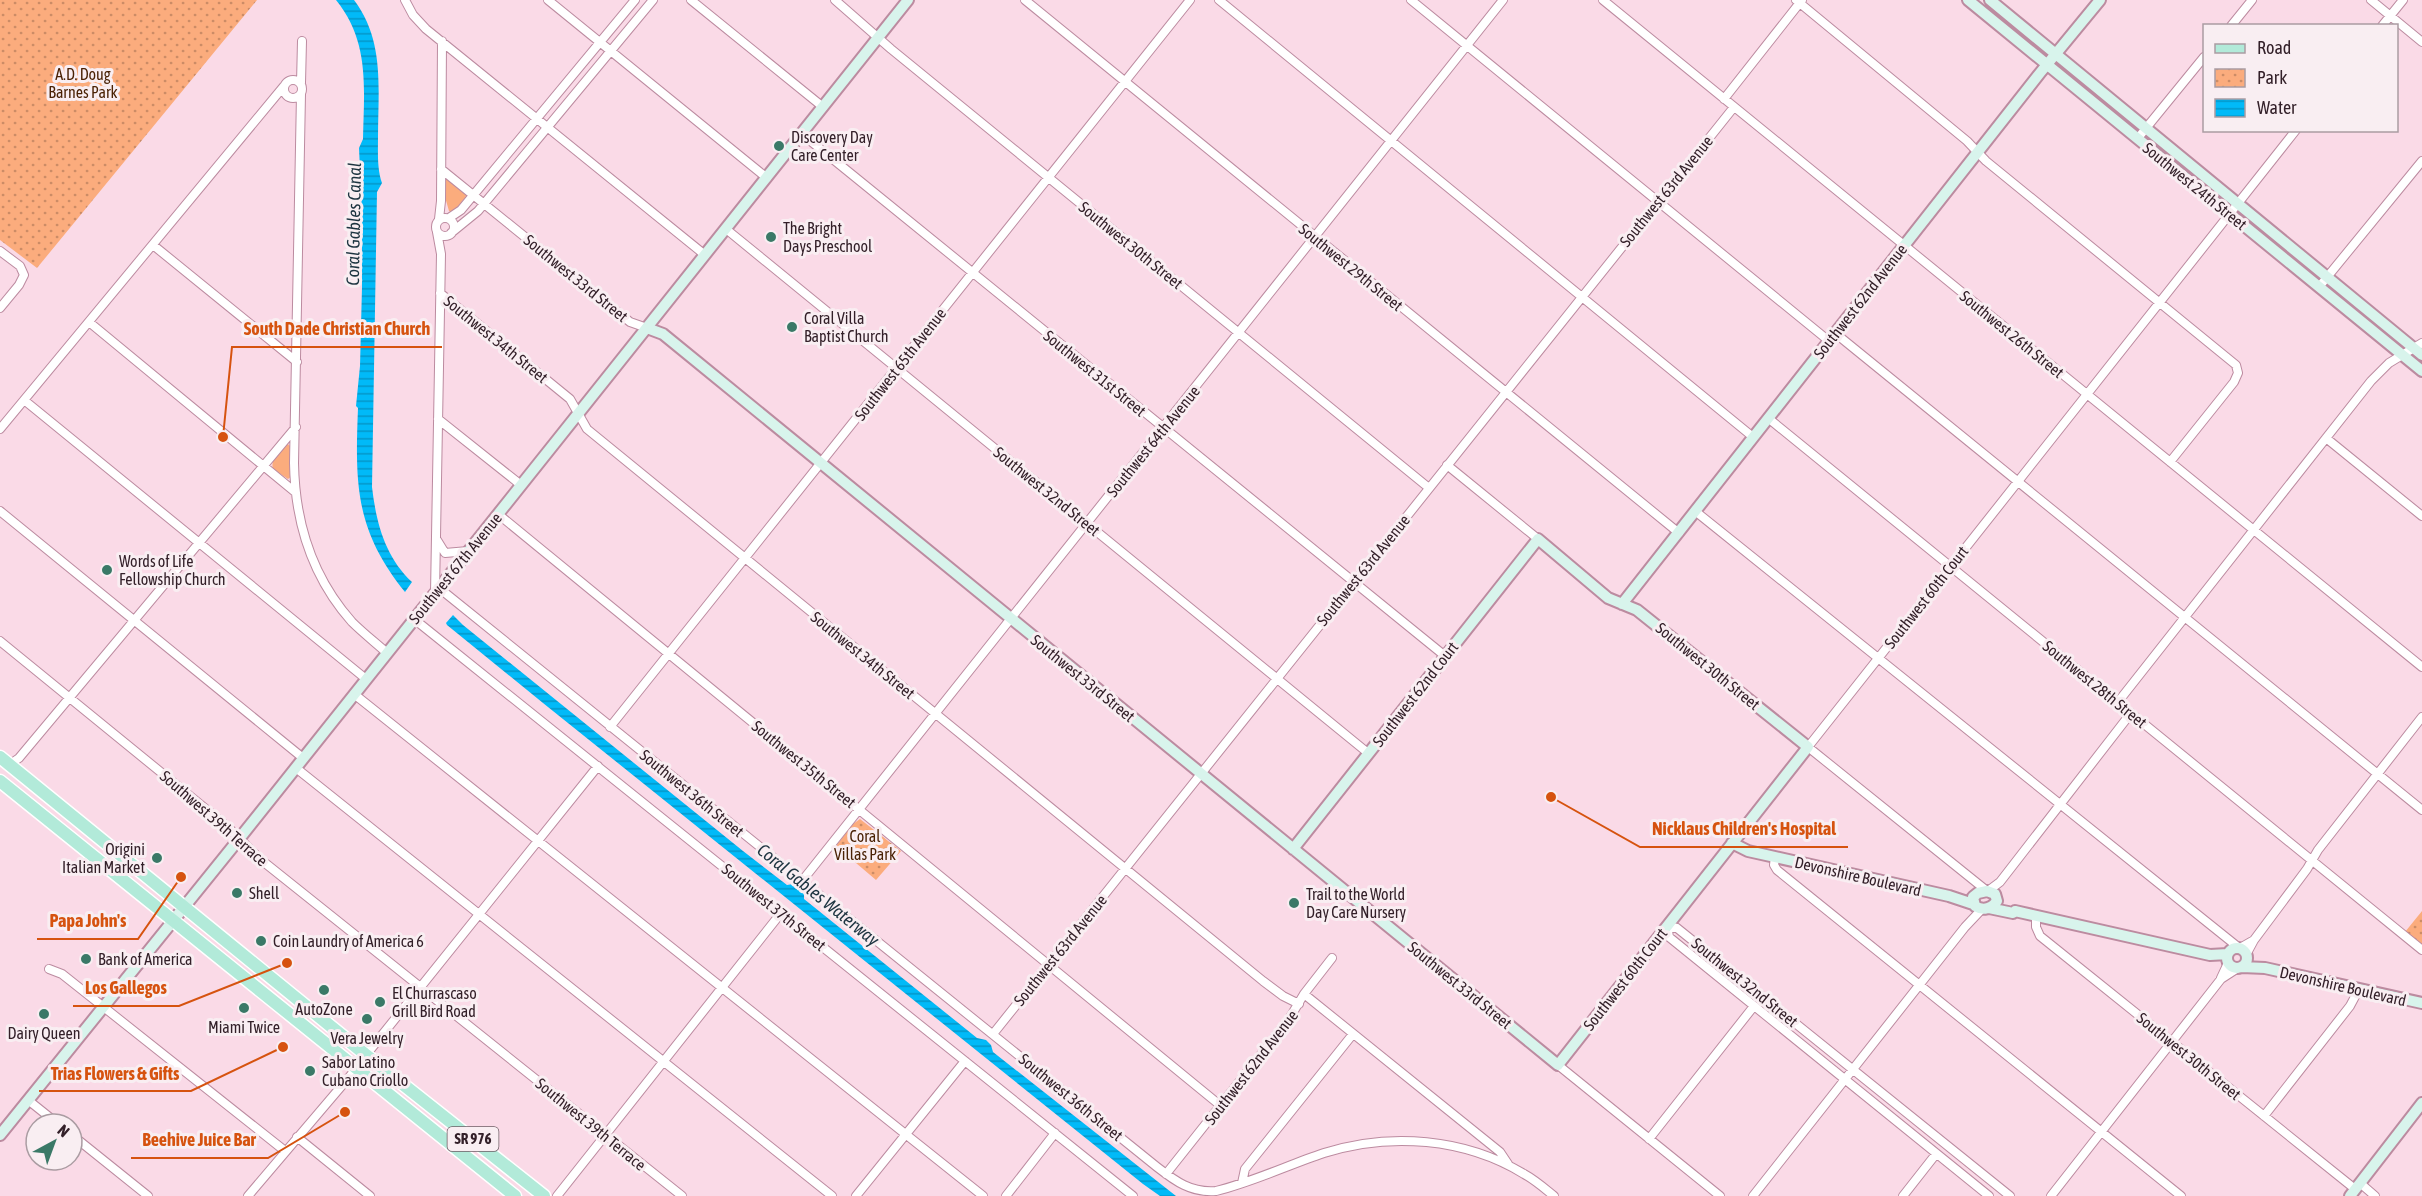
<svg xmlns="http://www.w3.org/2000/svg" width="2422" height="1196" font-family="'Asap Condensed',sans-serif">
  <style>
    .grass { fill: #fbac7d }
    .park { fill: url(#park-dots) }
    .water { fill: url(#water-rules) }
    .lines { fill: none; stroke-linecap: round; stroke-linejoin: round }
    .street-casing { stroke: #bc8ba0; stroke-width: 10 }
    .secondary-casing { stroke: #bc8ba0; stroke-width: 14 }
    .primary-casing { stroke: #fff; stroke-width: 15 }
    .street { stroke: #fff; stroke-width: 8 }
    .secondary { stroke: #d8f4ec; stroke-width: 10 }
    .primary { stroke: #b2ead9; stroke-width: 12 }
    .poi-dot { fill: #3a7967; stroke: #f9eef2; stroke-width: 2 }
    .labels { text-anchor: middle; stroke-width: 6; stroke-linejoin: round; paint-order: stroke }
    .shield { fill: #f9eef2; stroke: #6e5e65; stroke-width: 1.5 }
    .shield-label { font-size: 15px; font-weight: bold; fill: #332029 }
    .park-label { font-size: 16px; fill: #4a2205; stroke: #f9eef2 }
    .poi-label { font-size: 16px; fill: #332029; stroke: #f9eef2; text-anchor: start }
    .street-label { font-size: 16px; fill: #332029; stroke: #f9eef2 }
    .water-label { font-size: 18px; font-style: italic; fill: #1d3440; stroke: #f9eef2 }
    .leader { fill: none; stroke: #d6530f; stroke-width: 2 }
    .callout-dot { fill: #d6530f; stroke: #f9eef2; stroke-width: 2 }
    .callout-label { font-size: 18px; text-anchor: middle; font-weight: bold; fill: #d6530f; stroke: #f9eef2; stroke-width: 6; stroke-linejoin: round; paint-order: stroke }
  </style>
  <defs>
    <pattern id="park-dots" width="8" height="8" patternUnits="userSpaceOnUse" patternTransform="scale(1.5)"><rect width="8" height="8" fill="#fbac7d"/><path d="M2 2h.1M6 6h.1" fill="none" stroke="#cc8c66" stroke-width="1.8" stroke-linecap="round"/></pattern>
    <pattern id="water-rules" width="6" height="5" patternUnits="userSpaceOnUse" patternTransform="scale(1.5)"><rect width="6" height="5" fill="#01baf8"/><path d="M0 2.5h6" fill="none" stroke="#0497c9"/></pattern>
  </defs>
  <rect width="100%" height="100%" fill="#fadae7"/>
  <!-- grass -->
  <path class="grass" d="M448,178l19,17 -14,18 -4,-2 -4,-14v-17z
    M288,444l4,4v28l-4,3 -15,-10c-3,-9 6,-20 15,-25z"/>
  <!-- park -->
  <path class="park" d="M0,0h257l-220,268 -37,-28z
    M860,819l41,32 -25,29 -40,-34 17,-22z
    M2422,911v34l-17,-13z"/>
  <!-- water -->
  <path class="water" d="M336,0h18c31,41 24,89 24,137 0,15 -1,32 4,46l-5,9 -5,295c4,35 13,70 40,95l-7,10c-50,-62 -50,-108 -47,-184l-2,-2 4,-40 2,-79v-73l-3,-66 4,-9c1,-51 7,-97 -27,-139z
    M453,615l10,10 280,226 44,34 6,-1 11,10v5l5,4 168,135 9,2 5,5 2,7 183,144h-16l-17,-12 -600,-481 -96,-78 -1,-2z"/>
  <g class="lines">
    <defs>
      <path id="street" d="M405,0l8,15 13,14 279,226
        M548,0l219,178
        M691,0l132,107
        M835,0l56,49 538,439
        M1025,0l654,533
        M1219,0l534,437
        M1411,0l418,341
        M1603,0l819,667
        M1796,0l171,141 19,20 250,204 2,8 -4,9 -64,80
        M2371,0l51,42
        M2231,26l21,-26
        M2382,26l21,-26
        M284 89a9 9 0 1 1 18 0a9 9 0 1 1-18 0Z
        M301,83l1,-42
        M301,94l-7,369c1,59 18,114 58,159 11,11 24,21 35,31
        M1724,99l78,-99
        M802,134l643,522
        M2138,138l66,-81
        M441,169l189,153 17,6
        M436 227a9 9 0 1 1 18 0a9 9 0 1 1-18 0Z
        M449,218l12,-8 174,-210
        M439,219l2,-18 1,-160
        M726,229l642,524
        M451,233l27,-22 175,-211
        M153,245l144,117
        M0,251l20,15 4,9 -5,10 -19,23
        M2319,287l103,-126
        M440,293l130,106 17,30 676,552 20,15 16,8
        M89,322l206,170
        M1835,333l587,477
        M24,400l342,279
        M1768,418l654,532
        M438,419l83,66
        M0,429l284,-343
        M2326,438l96,78
        M1447,465l91,74
        M0,511l303,247
        M1695,511l543,436
        M498,514l723,592
        M437,540l8,13 23,-2
        M439,588l718,579c18,14 34,26 59,24 37,-9 72,-26 108,-38 66,-21 141,-15 200,21 11,6 20,14 30,22
        M435,593l6,-339 -4,-22
        M414,619l719,577
        M0,641l228,186 32,32 422,337
        M354,694l629,502
        M2118,702l253,-321 18,-18 33,-20
        M610,727l580,-727
        M9,765l10,-7 277,-331
        M296,768l536,428
        M1775,857l-1,8 3,5 404,326
        M802,881l701,-881
        M1987,891l-179,-144 488,-617
        M1988,891l12,-9 131,-169
        M2036,916v11l4,9 315,253
        M2254,940l53,-71 11,-19 104,-133
        M2240,948l14,-8 -7,13
        M49,969l13,5 223,177
        M2221,978l7,-15
        M1304,994l196,158 8,12
        M993,1034l741,-927
        M366,1055l232,-289
        M1558,1065l162,131
        M28,1100l30,24
        M2264,1116l86,-110 9,-17
        M72,1135l76,61
        M297,1137l73,59
        M1649,1139l105,-133
        M1166,1174l123,-155 15,-25 28,-36
        M1242,1183l3,-14 108,-135
        M2360,1183l15,13
        M248,1196l108,-127
        M557,1196l224,-283
        M856,1196l109,-135
        M1006,1196l49,-63
        M1753,1196l212,-269 17,-18
        M1903,1196l33,-42
        M1989,1196l-320,-259 -2,-11 10,2 333,268
        M2051,1196l170,-217 17,-11"/>
      <path id="secondary" d="M1968,0l454,371
        M1990,0l432,355
        M647,328l16,6 895,731 250,-318 -171,-137 -29,-12 -70,-59 -245,310
        M1622,604l418,-531 60,-73
        M1732,843l16,8 201,45 24,8
        M1987,891l8,3 2,7c-6,8 -14,10 -22,5l-2,-9 5,-4z
        M1989,908l24,5 2,-2 195,44 18,-1
        M2227 958a10 10 0 1 1 20 0a10 10 0 1 1-20 0Z
        M2242,967l23,1 157,35
        M0,1135l239,-296 669,-839
        M2350,1196l72,-93"/>
      <path id="primary" d="M0,757l366,298 178,141
        M0,781l515,415"/>
    </defs>
    <!-- street casing -->
    <use href="#street" class="street-casing"/>
    <!-- secondary casing -->
    <use href="#secondary" class="secondary-casing"/>
    <!-- primary casing -->
    <use href="#primary" class="primary-casing"/>
    <!-- street -->
    <use href="#street" class="street"/>
    <!-- secondary -->
    <use href="#secondary" class="secondary"/>
    <!-- primary -->
    <use href="#primary" class="primary"/>
  </g>
  <!-- markers -->
  <g class="poi-dot">
    <circle cx="779" cy="146" r="6"/>
    <circle cx="771" cy="237" r="6"/>
    <circle cx="792" cy="327" r="6"/>
    <circle cx="107" cy="570" r="6"/>
    <circle cx="157" cy="858" r="6"/>
    <circle cx="237" cy="893" r="6"/>
    <circle cx="1294" cy="903" r="6"/>
    <circle cx="261" cy="941" r="6"/>
    <circle cx="86" cy="959" r="6"/>
    <circle cx="324" cy="990" r="6"/>
    <circle cx="380" cy="1002" r="6"/>
    <circle cx="244" cy="1008" r="6"/>
    <circle cx="44" cy="1014" r="6"/>
    <circle cx="367" cy="1019" r="6"/>
    <circle cx="310" cy="1071" r="6"/>
  </g>
  <g class="labels">
    <!-- shield labels -->
    <rect class="shield" x="447.5" y="1127" width="51" height="24" rx="4.5"/>
    <g class="shield-label">
      <text x="473" y="1144">SR 976</text>
    </g>
    <!-- park labels -->
    <g class="park-label">
      <text x="83" y="80">A.D. Doug<tspan x="83" dy="18">Barnes Park</tspan></text>
      <text x="865" y="842">Coral<tspan x="865" dy="18">Villas Park</tspan></text>
    </g>
    <!-- poi labels -->
    <g class="poi-label">
      <text x="791" y="143">Discovery Day<tspan x="791" dy="18">Care Center</tspan></text>
      <text x="783" y="234">The Bright<tspan x="783" dy="18">Days Preschool</tspan></text>
      <text x="804" y="324">Coral Villa<tspan x="804" dy="18">Baptist Church</tspan></text>
      <text x="119" y="567">Words of Life<tspan x="119" dy="18">Fellowship Church</tspan></text>
      <text x="145" y="855" text-anchor="end">Origini<tspan x="145" dy="18">Italian Market</tspan></text>
      <text x="249" y="899">Shell</text>
      <text x="1306" y="900">Trail to the World<tspan x="1306" dy="18">Day Care Nursery</tspan></text>
      <text x="273" y="947">Coin Laundry of America 6</text>
      <text x="98" y="965">Bank of America</text>
      <text x="392" y="999">El Churrascaso<tspan x="392" dy="18">Grill Bird Road</tspan></text>
      <text x="324" y="1015" text-anchor="middle">AutoZone</text>
      <text x="244" y="1033" text-anchor="middle">Miami Twice</text>
      <text x="44" y="1039" text-anchor="middle">Dairy Queen</text>
      <text x="367" y="1044" text-anchor="middle">Vera Jewelry</text>
      <text x="322" y="1068">Sabor Latino<tspan x="322" dy="18">Cubano Criollo</tspan></text>
    </g>
    <!-- street labels -->
    <g class="street-label">
      <text transform="translate(2195 186) rotate(39)" y="6">Southwest 24th Street</text>
      <text transform="translate(1666 191) rotate(-51)" y="6">Southwest 63rd Avenue</text>
      <text transform="translate(1131 245) rotate(39)" y="6">Southwest 30th Street</text>
      <text transform="translate(1351 267) rotate(39)" y="6">Southwest 29th Street</text>
      <text transform="translate(576 278) rotate(39)" y="6">Southwest 33rd Street</text>
      <text transform="translate(1860 301) rotate(-52)" y="6">Southwest 62nd Avenue</text>
      <text transform="translate(2012 334) rotate(39)" y="6">Southwest 26th Street</text>
      <text transform="translate(496 339) rotate(39)" y="6">Southwest 34th Street</text>
      <text transform="translate(900 364) rotate(-52)" y="6">Southwest 65th Avenue</text>
      <text transform="translate(1095 373) rotate(39)" y="6">Southwest 31st Street</text>
      <text transform="translate(1153 441) rotate(-51)" y="6">Southwest 64th Avenue</text>
      <text transform="translate(1047 491) rotate(39)" y="6">Southwest 32nd Street</text>
      <text transform="translate(455 568) rotate(-51)" y="6">Southwest 67th Avenue</text>
      <text transform="translate(1363 570) rotate(-51)" y="6">Southwest 63rd Avenue</text>
      <text transform="translate(1926 597) rotate(-52)" y="6">Southwest 60th Court</text>
      <text transform="translate(863 655) rotate(39)" y="6">Southwest 34th Street</text>
      <text transform="translate(1708 666) rotate(39)" y="6">Southwest 30th Street</text>
      <text transform="translate(1083 678) rotate(39)" y="6">Southwest 33rd Street</text>
      <text transform="translate(2095 684) rotate(39)" y="6">Southwest 28th Street</text>
      <text transform="translate(1415 694) rotate(-52)" y="6">Southwest 62nd Court</text>
      <text transform="translate(804 764) rotate(39)" y="6">Southwest 35th Street</text>
      <text transform="translate(692 793) rotate(39)" y="6">Southwest 36th Street</text>
      <text transform="translate(214 818) rotate(41)" y="6">Southwest 39th Terrace</text>
      <text transform="translate(1858 876) rotate(13)" y="6">Devonshire Boulevard</text>
      <text transform="translate(774 907) rotate(39)" y="6">Southwest 37th Street</text>
      <text transform="translate(1060 950) rotate(-51)" y="6">Southwest 63rd Avenue</text>
      <text transform="translate(1625 979) rotate(-52)" y="6">Southwest 60th Court</text>
      <text transform="translate(1745 982) rotate(39)" y="6">Southwest 32nd Street</text>
      <text transform="translate(1460 985) rotate(39)" y="6">Southwest 33rd Street</text>
      <text transform="translate(2343 986) rotate(13)" y="6">Devonshire Boulevard</text>
      <text transform="translate(2189 1056) rotate(39)" y="6">Southwest 30th Street</text>
      <text transform="translate(1251 1067) rotate(-52)" y="6">Southwest 62nd Avenue</text>
      <text transform="translate(1071 1097) rotate(39)" y="6">Southwest 36th Street</text>
      <text transform="translate(591 1124) rotate(39)" y="6">Southwest 39th Terrace</text>
    </g>
    <!-- water labels -->
    <g class="water-label">
      <text transform="translate(354 224) rotate(-89)" y="6">Coral Gables Canal</text>
      <text transform="translate(818 895) rotate(39)" y="6">Coral Gables Waterway</text>
    </g>
  </g>
  <!-- callouts -->
  <path class="leader" d="M223 437L232 347H442M1551 797L1640 847H1848M181 877L138 939H37M287 963L179 1006H73M283 1047L191 1091H39M345 1112L268 1158H131"/>
  <g class="callout-dot">
    <circle cx="223" cy="437" r="6"/>
    <circle cx="1551" cy="797" r="6"/>
    <circle cx="181" cy="877" r="6"/>
    <circle cx="287" cy="963" r="6"/>
    <circle cx="283" cy="1047" r="6"/>
    <circle cx="345" cy="1112" r="6"/>
  </g>
  <g class="callout-label">
    <text x="337" y="335">South Dade Christian Church</text>
    <text x="1744" y="835">Nicklaus Children's Hospital</text>
    <text x="88" y="927">Papa John's</text>
    <text x="126" y="994">Los Gallegos</text>
    <text x="115" y="1080">Trias Flowers &amp; Gifts</text>
    <text x="199" y="1146">Beehive Juice Bar</text>
  </g>
  <!-- legend -->
  <rect x="2203" y="24" width="195" height="108" fill="#f9eef2" stroke="#aa9ca2" stroke-width="1.5"/>
  <rect x="2215" y="44" width="30" height="9" fill="#b2ead9" stroke="#aa9ca2" stroke-width="1.5"/>
  <text x="2257" y="54" font-size="18" fill="#332029">Road</text>
  <rect x="2215" y="69" width="30" height="18" fill="url(#park-dots)" stroke="#aa9ca2" stroke-width="1.5"/>
  <text x="2257" y="84" font-size="18" fill="#332029">Park</text>
  <rect x="2215" y="99" width="30" height="18" fill="url(#water-rules)" stroke="#aa9ca2" stroke-width="1.5"/>
  <text x="2257" y="114" font-size="18" fill="#332029">Water</text>
  <!-- north arrow -->
  <g transform="translate(54 1142) rotate(41)"><circle r="28" fill="#f9eef2" stroke="#aa9ca2" stroke-width="1.5"/>
  <path d="M0-4.5L10 22L0 15L-10 22Z" fill="#3a7967"/>
  <text y="-9" font-size="16" font-weight="bold" text-anchor="middle" fill="#332029">N</text>
  </g>
</svg>
